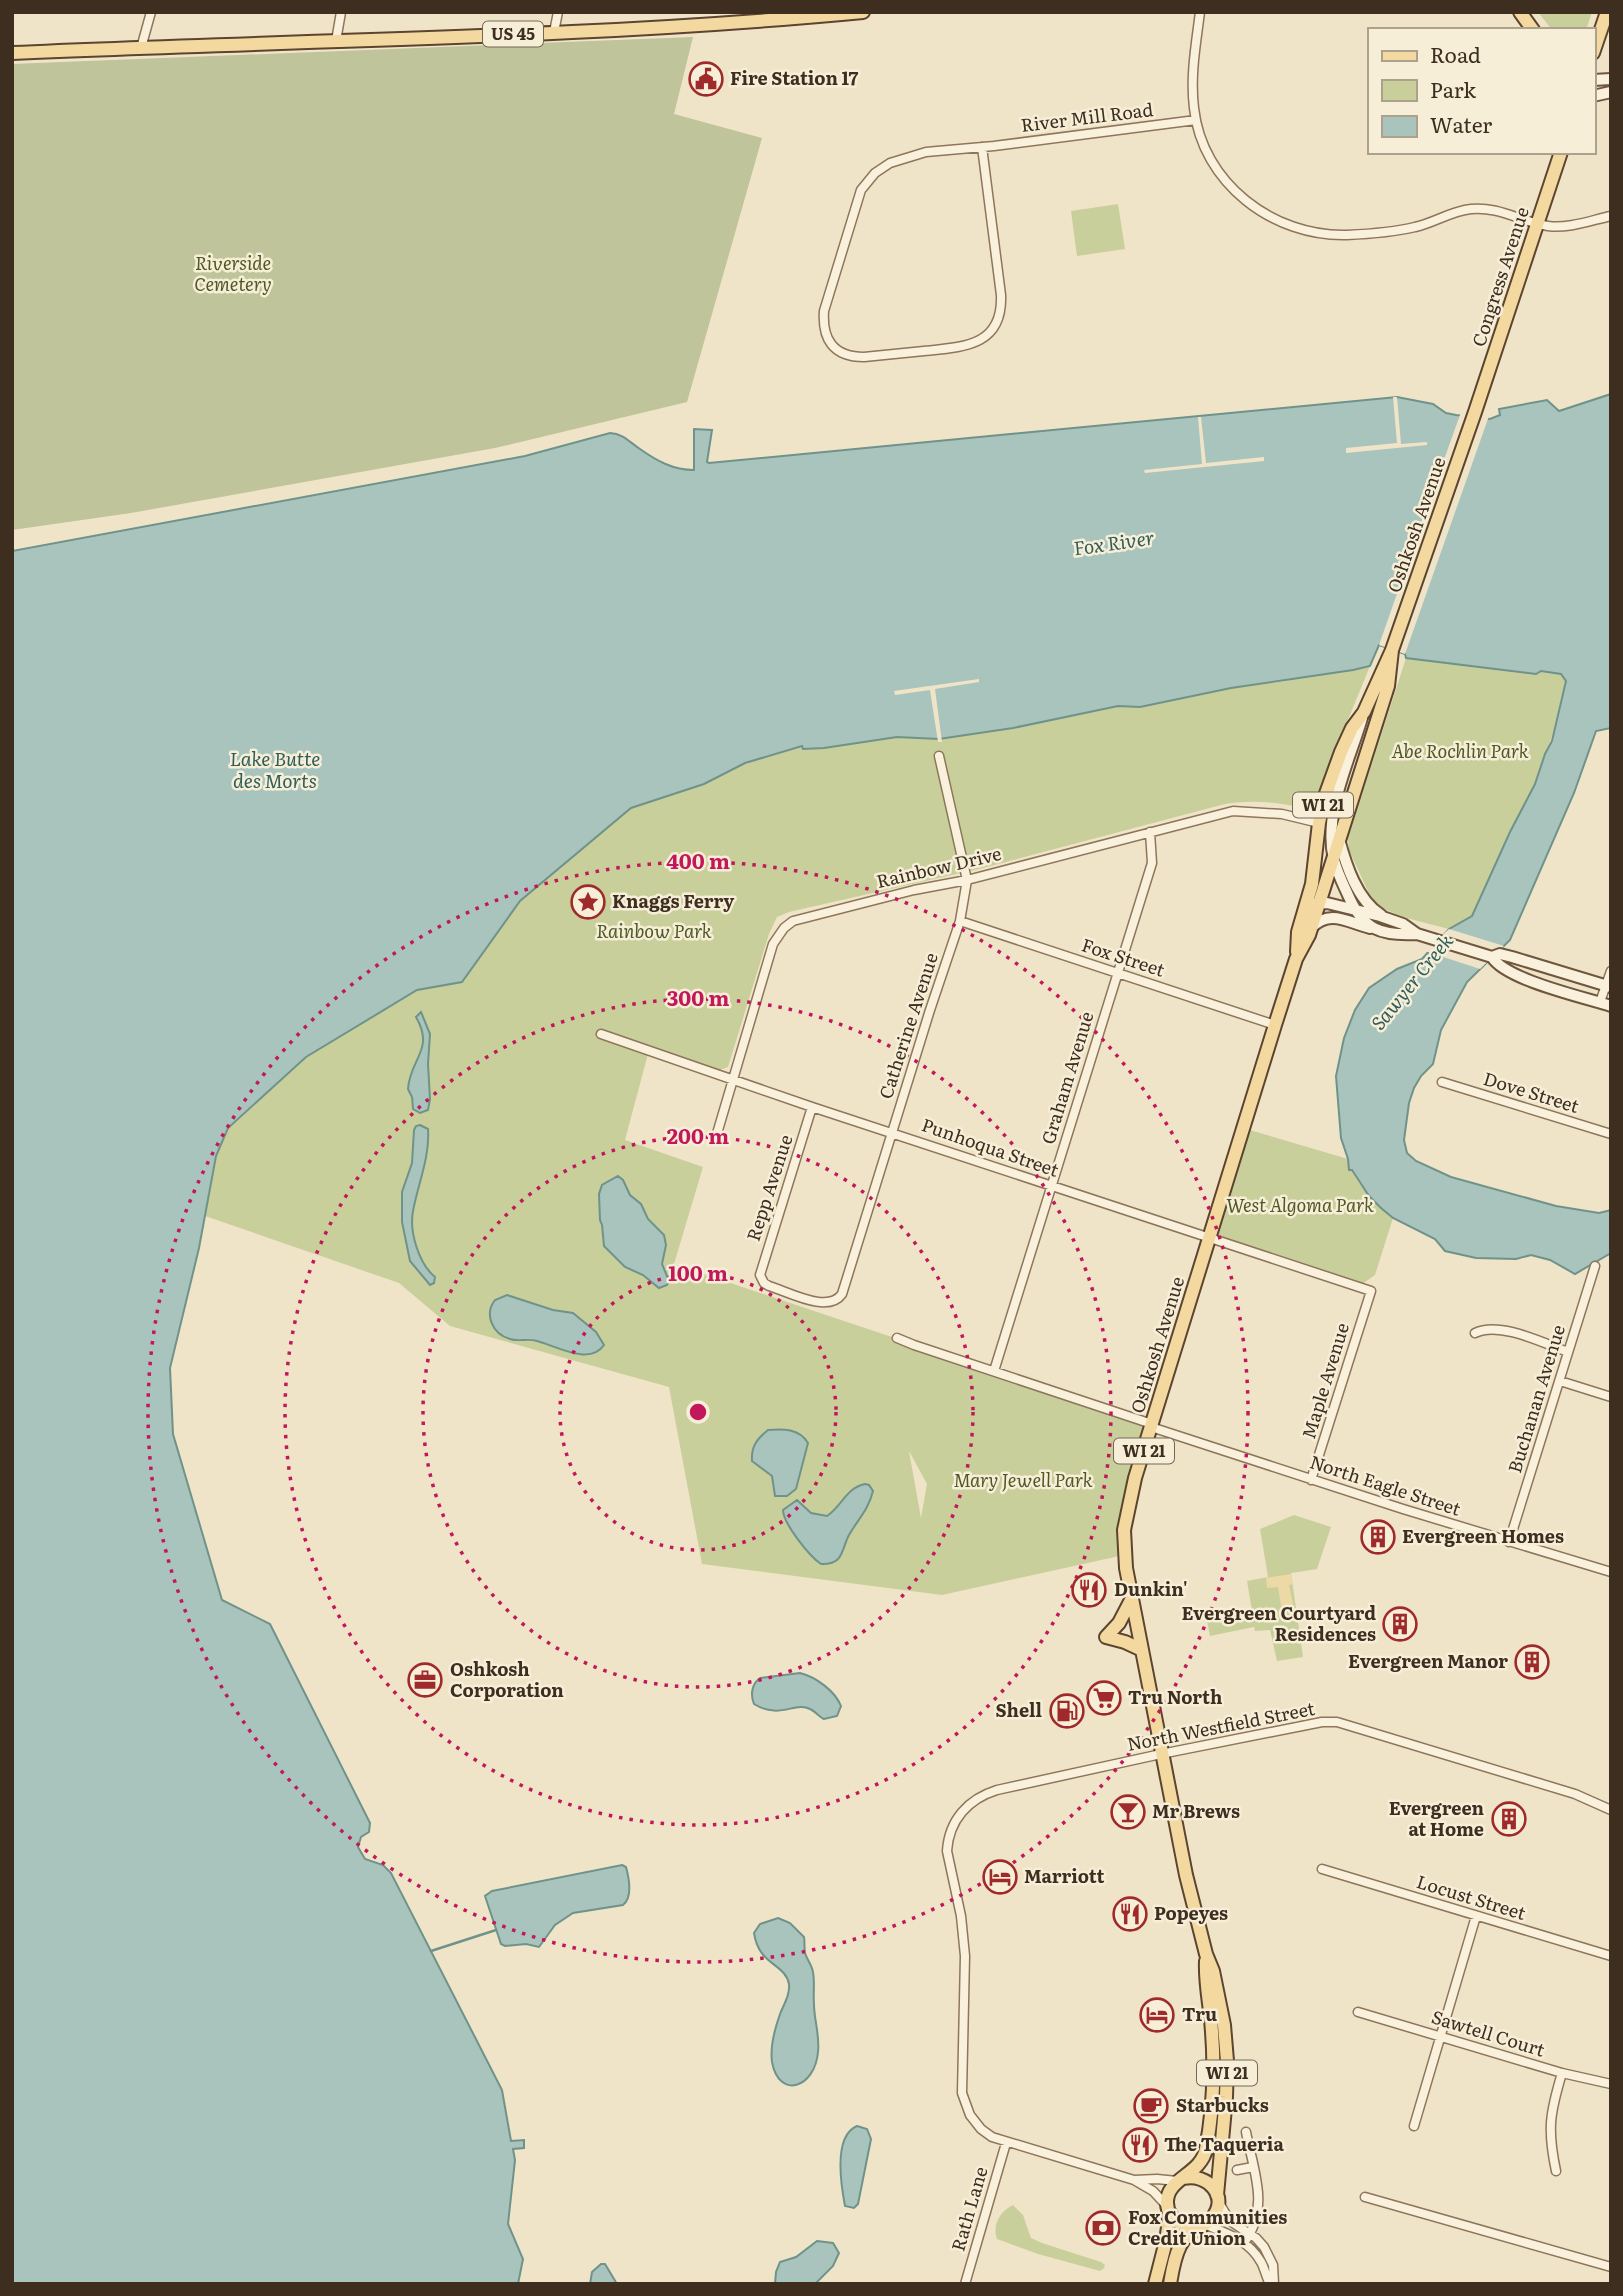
<svg xmlns="http://www.w3.org/2000/svg" width="1623" height="2296" font-family="Literata,serif">
  <style>
    .green { fill: #c9cf9b; fill-rule: evenodd }
    .sand { fill: #ecd9a5 }
    .cemetery { fill: #bfc49a }
    .water { fill: #a9c4bc; stroke: #6f938a; stroke-width: 2 }
    .pier { fill: #f0e4c8 }
    .lines { fill: none; stroke-linecap: round; stroke-linejoin: round }
    .stream { stroke: #6f938a; stroke-width: 2.5 }
    .street-casing { stroke: #8d765c; stroke-width: 11 }
    .secondary-casing { stroke: #6f573f; stroke-width: 14 }
    .primary-casing { stroke: #5b4430; stroke-width: 16 }
    .street { stroke: #faf1dc; stroke-width: 8 }
    .secondary { stroke: #faf1dc; stroke-width: 10 }
    .primary { stroke: #f3d9a0; stroke-width: 12 }
    .ring { fill: none; stroke: #c2185b; stroke-width: 3.5; stroke-dasharray: 3.5 7 }
    .labels { text-anchor: middle; stroke-width: 5; stroke-linejoin: round; paint-order: stroke }
    .shield { fill: #f7eed8; stroke: #756857; stroke-width: 2 }
    .shield-label { font-size: 16px; font-weight: bold; fill: #3d2e20 }
    .poi-label { font-size: 18px; font-weight: bold; fill: #3d2e20; stroke: #f7eed8; text-anchor: start }
    .street-label { font-size: 18px; fill: #3d2e20; stroke: #f7eed8 }
    .park-label { font-size: 18px; font-style: italic; fill: #4d5a26; stroke: #f7eed8 }
    .water-label { font-size: 19px; font-style: italic; fill: #2f5d5a; stroke: #f7eed8 }
    .centre { fill: #c2185b; stroke: #f7eed8; stroke-width: 3.5 }
    .ring-label { font-size: 21px; text-anchor: middle; font-weight: bold; fill: #c2185b; stroke: #f7eed8; stroke-width: 5; stroke-linejoin: round; paint-order: stroke }
  </style>
  <rect width="100%" height="100%" fill="#f0e4c8"/>
  <!-- green -->
  <path class="green" d="M1538,12h54l-6,18h-34z
    M1118,204l7,45 -48,7 -6,-45z
    M1406,658l130,16 5,-3 20,3 5,7 -11,47 -20,56 -25,48 -38,84 -23,13c-25,-7 -58,-12 -77,-29l-23,-50 -1,-12z
    M1363,666h7l-27,66 -26,72 -5,6c-30,-7 -56,-11 -87,-6l-242,64 -194,44 -12,5 -8,17 -41,133 -8,3 -70,-23 -1,3 -24,90 78,27 -29,97 478,160 -28,131 -182,40 -240,-31 -33,-177 -219,-61 -51,-43 -194,-67 11,-60 12,-28 78,-71 111,-67 45,-8 58,-81 111,-93 73,-24 41,-21 57,-17 22,2 73,-11 42,2 74,-11 108,-23 19,2 91,-19 55,-7 14,-5 53,-6zM909,1451l18,33 -6,34z
    M1243,1128l105,31c6,24 26,43 45,59l-18,57 -17,12 -148,-49z
    M1294,1515l37,12 -14,42 -26,4 12,84 -26,4 -7,-31 -15,1 -1,-4 -44,9 -3,-15 45,-10 -5,-30 21,-4 -8,-48z
    M1013,2205l10,10 8,23 11,5 59,19 4,3 -1,3 -4,3 -62,-17 -41,-15c-5,-14 3,-28 16,-34z"/>
  <!-- sand -->
  <path class="sand" d="M1291,1574l2,10 -4,1 4,19 -12,2 -3,-19 -11,1 -1,-10z"/>
  <!-- cemetery -->
  <path class="cemetery" d="M693,37l-19,77 88,24 -75,264 -192,46 -364,65 -119,17v-466z"/>
  <!-- water -->
  <path class="water" d="M1611,394v334l-15,3 -22,62 -64,147 -43,42 -26,48 -8,34 -12,12 -7,12 -5,15 -5,37 3,13 9,8 35,16 105,29 43,7 12,-3v43l-36,21 -25,-14 -19,-5 -15,4 -40,-1 -31,-7 -10,-12 -42,-21 -12,-10 -12,-12 -17,-26h-3l-1,-11 -7,-21 -5,-62 8,-38 11,-28 14,-22 28,-19 25,-10 27,-30 23,-13 38,-84 25,-48 10,-30 7,-13 14,-60 -5,-7 -20,-3 -5,3 -130,-16 -1,-4 -26,-9 -9,21 -17,4 -122,18 -91,19 -22,-1 -105,22 -74,11 -42,-2 -73,11 -21,1 -1,-3 -57,17 -41,21 -73,24 -111,93 -58,81 -45,8 -111,67 -78,71 -12,28 -17,92 -29,120 3,66 49,166 48,24 100,199 -1,9 -8,5 -3,10 7,12 18,6 8,8 111,217 9,51 13,-1v8l-11,1 2,11 -7,64 15,35 -5,25h-506v-1733l513,-95 85,-23c14,1 19,9 30,16 17,12 33,21 54,21v-41l18,1 -5,32 2,1 688,-66 36,7 13,9 10,2 34,4 10,-4 -1,-6 48,-9 12,11z
    M421,1012l9,22 -2,30 2,35 -2,11 -8,3 -7,-4 -1,-12 -4,-8c2,-31 27,-39 8,-72z
    M420,1125l8,4c2,28 -10,55 -15,82 -4,21 6,53 22,66l-1,6 -4,2 -20,-24 -8,-39v-30l10,-29 2,-33 2,-4z
    M618,1176l5,4 7,15 11,9 7,15 16,16 2,10 -4,19 7,17 -2,4 -8,3 -16,-13 -18,-8 -21,-21 -2,-21 -2,-5 -1,-26 3,-9z
    M507,1295l46,15 20,3 23,19 8,13c-14,21 -48,1 -67,-4 -9,-3 -18,1 -27,-2 -18,-5 -26,-25 -15,-39z
    M768,1430c15,-1 31,-2 40,13l-12,46 -9,7h-12l-3,-20 -20,-15c-1,-15 5,-22 16,-31z
    M865,1484l4,1 4,6c-5,20 -15,28 -24,44 -8,15 -5,30 -28,29 -12,-8 -38,-41 -38,-54l14,-10 14,13 16,3c15,-10 19,-28 38,-32z
    M800,1673c16,4 35,18 41,33l-4,10 -13,3c-5,-2 -9,-8 -14,-10 -15,-8 -30,11 -56,-5 -4,-10 -2,-20 6,-26z
    M622,1865l4,2c3,11 7,30 -3,38l-50,8 -18,12 -16,22 -13,-3 -21,2 -4,-2 -16,-48 7,-5z
    M778,1918l12,5 14,14c1,5 0,11 1,16 2,7 7,12 8,19 2,11 0,21 1,32 0,16 6,31 4,48 -3,36 -39,48 -46,10 -2,-15 3,-34 8,-48 4,-10 10,-19 9,-30 -4,-21 -30,-18 -35,-51l6,-9z
    M857,2126l10,3 4,10 -13,65 -4,4 -9,-2c-4,-21 -12,-70 12,-80z
    M817,2241l16,2 6,10 -6,13 -18,18h-40l1,-12 4,-10 16,-5z
    M601,2264h4l12,20h-27l2,-12z"/>
  <!-- pier -->
  <path class="pier" d="M1393,397h4l4,47 26,-2v3l-81,8v-5l51,-5z
    M1461,412l28,4 -84,238 -26,-9 27,-77 -7,-3 4,-12 7,2z
    M1198,417h3l5,46 58,-6v4l-119,12 -1,-3 58,-6z
    M979,679v3l-44,7 7,53h-4l-8,-52 -35,5 -1,-4z
    M1449,929l55,17 -24,23 -55,-18z"/>
  <g class="lines">
    <!-- stream -->
    <path class="stream" d="M431,1951l65,-21"/>
    <defs>
      <path id="street" d="M1200,12c-4,32 -10,64 -6,96 8,75 79,129 153,127 22,-1 47,-3 68,-8 19,-4 36,-16 56,-18 27,-3 51,13 77,17 20,3 44,-6 63,-10
        M554,32l4,-20
        M336,41l5,-29
        M141,48l10,-36
        M982,147l19,148c2,51 -37,52 -77,56 -20,2 -40,4 -60,6 -31,0 -42,-18 -40,-46l37,-121 14,-17 15,-10 36,-11 68,-6 202,-26
        M960,921l315,104
        M1600,1002l11,-31
        M601,1034l211,73 559,184 -60,189
        M1442,1082l169,52
        M812,1107l-52,168 4,8 5,3c20,6 59,28 73,8l88,-284 30,-89 7,-41 -28,-124
        M716,1137l57,-193 11,-16 9,-7 121,-31 53,-10 266,-69 49,3 37,9
        M1475,1333c25,-12 68,10 93,19
        M897,1338l17,7 238,79
        M994,1371l158,-508 -2,-31
        M1560,1381l51,16
        M1151,1427l252,82 208,63
        M1509,1542l86,-276
        M1322,1869l289,87
        M1358,2012l204,61 49,11
        M1414,2126l62,-210
        M1237,2170l16,-3
        M1556,2171c-9,-42 -6,-58 6,-98
        M1134,2180l23,-1 20,2
        M1365,2197l246,70
        M1218,2201l12,20 26,17 8,9 9,18 1,19
        M1167,2206l-14,-15 -19,-11 -142,-43 -11,-8 -11,-14 -8,-22 3,-137 -4,-40 -14,-65c2,-31 21,-52 50,-61l164,-36 161,-32h15l238,72 36,16
        M1204,2224c22,9 45,16 57,38 4,7 5,15 9,22
        M1244,2243c26,-36 10,-70 2,-111
        M965,2284l41,-141"/>
      <path id="secondary" d="M1593,80l18,-1
        M1593,96l18,-4
        M1362,718c-13,44 -39,95 -28,142 3,12 9,24 14,35 15,35 33,41 69,39
        M1339,839c7,26 18,61 42,76
        M1314,904l13,-1 53,13 23,8 14,10 75,23 8,-3 12,3 99,30
        M1311,928c19,-19 36,-6 59,0
        M1492,957c14,23 91,40 119,49"/>
      <path id="primary" d="M1520,12l13,18
        M12,53c284,-13 568,-14 851,-41
        M1593,53l14,-41
        M1297,952l1,-20 14,-48 7,-61 5,-24 17,-47 11,-24 12,-16 28,-62 83,-238 86,-260
        M1131,1600l-12,23 -13,14 19,5 15,7
        M1217,2195l9,-98 1,-36 -3,-36 -11,-54 -7,-17 -20,-79 -60,-307 -2,-38 11,-52 140,-453 21,-66 13,-24 79,-249 4,-36
        M1202,2225c-17,4 -34,-3 -35,-22 -1,-25 34,-28 39,-54 8,-42 9,-88 5,-129 -2,-20 -6,-39 -5,-59
        M1155,2284l11,-43 4,-28
        M1170,2284c2,-12 4,-26 10,-38 6,-14 22,-17 32,-28 18,-22 -5,-45 -28,-40"/>
    </defs>
    <!-- street casing -->
    <use href="#street" class="street-casing"/>
    <!-- secondary casing -->
    <use href="#secondary" class="secondary-casing"/>
    <!-- primary casing -->
    <use href="#primary" class="primary-casing"/>
    <!-- street -->
    <use href="#street" class="street"/>
    <!-- secondary -->
    <use href="#secondary" class="secondary"/>
    <!-- primary -->
    <use href="#primary" class="primary"/>
  </g>
  <!-- distance rings -->
  <g class="ring">
    <circle cx="698" cy="1412" r="138"/>
    <circle cx="698" cy="1412" r="275"/>
    <circle cx="698" cy="1412" r="413"/>
    <circle cx="698" cy="1412" r="550"/>
  </g>
  <!-- icons -->
  <defs>
    <symbol id="civic-ring" viewBox="-11 -11 22 22"><circle r="9.5" fill="#f7eed8" stroke="#9e2a2b" stroke-width="1.5"/><path d="M-.6-6.5H3V-4.5H.6V-3L4-1V1h2V6H-6V1h2V-1L-.6-3ZM-1.2 2.5V6h2.4V2.5Z" fill="#9e2a2b"/></symbol>
    <symbol id="sight-ring" viewBox="-11 -11 22 22"><circle r="9.5" fill="#f7eed8" stroke="#9e2a2b" stroke-width="1.5"/><path d="M0-6L1.8-2.2L6-1.7L2.9 1.2L3.7 5.4L0 3.3L-3.7 5.4L-2.9 1.2L-6-1.7L-1.8-2.2Z" fill="#9e2a2b"/></symbol>
    <symbol id="building-ring" viewBox="-11 -11 22 22"><circle r="9.5" fill="#f7eed8" stroke="#9e2a2b" stroke-width="1.5"/><path d="M-4-6H4V6H1V3H-1V6H-4ZM-2.5-4.3h1.7v1.8h-1.7ZM.8-4.3h1.7v1.8H.8ZM-2.5-1h1.7V.8h-1.7ZM.8-1h1.7V.8H.8Z" fill="#9e2a2b"/></symbol>
    <symbol id="restaurant-ring" viewBox="-11 -11 22 22"><circle r="9.5" fill="#f7eed8" stroke="#9e2a2b" stroke-width="1.5"/><path d="M-5-6h1v4h1v-4h1v4h1v-4h1v5L-1.5 .5V6h-2V.5L-5-1ZM5-6V6H3V1.5H1.5Q1.5-4 5-6Z" fill="#9e2a2b"/></symbol>
    <symbol id="office-ring" viewBox="-11 -11 22 22"><circle r="9.5" fill="#f7eed8" stroke="#9e2a2b" stroke-width="1.5"/><path d="M-6-3h4V-5.5h4V-3h4V5H-6ZM-1-4.5V-3h2v-1.5ZM-6 0V1H6V0Z" fill="#9e2a2b"/></symbol>
    <symbol id="supermarket-ring" viewBox="-11 -11 22 22"><circle r="9.5" fill="#f7eed8" stroke="#9e2a2b" stroke-width="1.5"/><path d="M-6-5.5h2.5l.6 2H6L4.5 2H-2.5L-4.4-4H-6ZM-1.5 3.2a1.3 1.3 0 1 0 .1 0ZM3 3.2a1.3 1.3 0 1 0 .1 0Z" fill="#9e2a2b"/></symbol>
    <symbol id="fuel-ring" viewBox="-11 -11 22 22"><circle r="9.5" fill="#f7eed8" stroke="#9e2a2b" stroke-width="1.5"/><path d="M-5.5-6h7V0h2V4h1.3V-2.5L3-4.5l.8-.8L6-3V5H2.5V1h-1V6h-7ZM-4.2-4.7v3.2H.2V-4.7Z" fill="#9e2a2b"/></symbol>
    <symbol id="bar-ring" viewBox="-11 -11 22 22"><circle r="9.5" fill="#f7eed8" stroke="#9e2a2b" stroke-width="1.5"/><path d="M-6-5H6L.8 .8V4.5H3.5V6h-7V4.5H-.8V.8Z" fill="#9e2a2b"/></symbol>
    <symbol id="hotel-ring" viewBox="-11 -11 22 22"><circle r="9.5" fill="#f7eed8" stroke="#9e2a2b" stroke-width="1.5"/><path d="M-6-4.5h1.5V1H6V5H4.5V3h-9V5H-6ZM-4 0a1.8 1.8 0 1 1 3.6 0ZM.5 0V-2.5h3Q6-2.5 6 0Z" fill="#9e2a2b"/></symbol>
    <symbol id="cafe-ring" viewBox="-11 -11 22 22"><circle r="9.5" fill="#f7eed8" stroke="#9e2a2b" stroke-width="1.5"/><path d="M-5.5-4.5H6V0H3Q3 3.5 0 3.5H-2.5Q-5.5 3.5-5.5 0ZM3-3.2v2h1.7v-2ZM-6 4.5H4V6H-6Z" fill="#9e2a2b"/></symbol>
    <symbol id="bank-ring" viewBox="-11 -11 22 22"><circle r="9.5" fill="#f7eed8" stroke="#9e2a2b" stroke-width="1.5"/><path d="M-6-4H6V4H-6ZM0-2.3a2.3 2.3 0 1 0 0 4.6a2.3 2.3 0 1 0 0-4.6Z" fill="#9e2a2b"/></symbol>
  </defs>
  <g fill-rule="evenodd">
    <use href="#civic-ring" x="687" y="60" width="38" height="38"/>
    <use href="#sight-ring" x="569" y="883" width="38" height="38"/>
    <use href="#building-ring" x="1359" y="1518" width="38" height="38"/>
    <use href="#restaurant-ring" x="1070" y="1571" width="38" height="38"/>
    <use href="#building-ring" x="1381" y="1605" width="38" height="38"/>
    <use href="#building-ring" x="1513" y="1643" width="38" height="38"/>
    <use href="#office-ring" x="406" y="1661" width="38" height="38"/>
    <use href="#supermarket-ring" x="1085" y="1679" width="38" height="38"/>
    <use href="#fuel-ring" x="1048" y="1692" width="38" height="38"/>
    <use href="#bar-ring" x="1109" y="1793" width="38" height="38"/>
    <use href="#building-ring" x="1490" y="1800" width="38" height="38"/>
    <use href="#hotel-ring" x="981" y="1858" width="38" height="38"/>
    <use href="#restaurant-ring" x="1111" y="1895" width="38" height="38"/>
    <use href="#hotel-ring" x="1138" y="1996" width="38" height="38"/>
    <use href="#cafe-ring" x="1132" y="2087" width="38" height="38"/>
    <use href="#restaurant-ring" x="1121" y="2126" width="38" height="38"/>
    <use href="#bank-ring" x="1084" y="2209" width="38" height="38"/>
  </g>
  <g class="labels">
    <!-- shield labels -->
    <g class="shield">
      <rect x="483" y="21.5" width="60" height="25" rx="5"/>
      <rect x="1293" y="792.5" width="60" height="25" rx="5"/>
      <rect x="1114" y="1438.5" width="60" height="25" rx="5"/>
      <rect x="1197" y="2060.5" width="60" height="25" rx="5"/>
    </g>
    <g class="shield-label">
      <text x="513" y="40">US 45</text>
      <text x="1323" y="811">WI 21</text>
      <text x="1144" y="1457">WI 21</text>
      <text x="1227" y="2079">WI 21</text>
    </g>
    <!-- poi labels -->
    <g class="poi-label">
      <text x="730" y="85">Fire Station 17</text>
      <text x="612" y="908">Knaggs Ferry</text>
      <text x="1402" y="1543">Evergreen Homes</text>
      <text x="1114" y="1596">Dunkin'</text>
      <text x="1376" y="1620" text-anchor="end">Evergreen Courtyard<tspan x="1376" dy="21">Residences</tspan></text>
      <text x="1508" y="1668" text-anchor="end">Evergreen Manor</text>
      <text x="450" y="1676">Oshkosh<tspan x="450" dy="21">Corporation</tspan></text>
      <text x="1128" y="1704">Tru North</text>
      <text x="1042" y="1717" text-anchor="end">Shell</text>
      <text x="1484" y="1815" text-anchor="end">Evergreen<tspan x="1484" dy="21">at Home</tspan></text>
      <text x="1152" y="1818">Mr Brews</text>
      <text x="1024" y="1883">Marriott</text>
      <text x="1154" y="1920">Popeyes</text>
      <text x="1182" y="2021">Tru</text>
      <text x="1176" y="2112">Starbucks</text>
      <text x="1164" y="2151">The Taqueria</text>
      <text x="1128" y="2224">Fox Communities<tspan x="1128" dy="21">Credit Union</tspan></text>
    </g>
    <!-- street labels -->
    <g class="street-label">
      <text transform="translate(1087 118) rotate(-7)" y="6">River Mill Road</text>
      <text transform="translate(1501 277) rotate(-72)" y="6">Congress Avenue</text>
      <text transform="translate(1417 525) rotate(-71)" y="6">Oshkosh Avenue</text>
      <text transform="translate(939 868) rotate(-13)" y="6">Rainbow Drive</text>
      <text transform="translate(1123 958) rotate(18)" y="6">Fox Street</text>
      <text transform="translate(909 1026) rotate(-72)" y="6">Catherine Avenue</text>
      <text transform="translate(1068 1078) rotate(-73)" y="6">Graham Avenue</text>
      <text transform="translate(1531 1093) rotate(17)" y="6">Dove Street</text>
      <text transform="translate(990 1148) rotate(19)" y="6">Punhoqua Street</text>
      <text transform="translate(770 1188) rotate(-72)" y="6">Repp Avenue</text>
      <text transform="translate(1158 1345) rotate(-73)" y="6">Oshkosh Avenue</text>
      <text transform="translate(1326 1381) rotate(-73)" y="6">Maple Avenue</text>
      <text transform="translate(1537 1399) rotate(-73)" y="6">Buchanan Avenue</text>
      <text transform="translate(1385 1486) rotate(18)" y="6">North Eagle Street</text>
      <text transform="translate(1221 1727) rotate(-11)" y="6">North Westfield Street</text>
      <text transform="translate(1471 1898) rotate(17)" y="6">Locust Street</text>
      <text transform="translate(1488 2034) rotate(17)" y="6">Sawtell Court</text>
      <text transform="translate(970 2209) rotate(-74)" y="6">Rath Lane</text>
    </g>
    <!-- park labels -->
    <g class="park-label">
      <text x="233" y="270">Riverside<tspan x="233" dy="21">Cemetery</tspan></text>
      <text x="1460" y="758">Abe Rochlin Park</text>
      <text x="654" y="938">Rainbow Park</text>
      <text x="1300" y="1212">West Algoma Park</text>
      <text x="1023" y="1487">Mary Jewell Park</text>
    </g>
    <!-- water labels -->
    <g class="water-label">
      <text transform="translate(1114 543) rotate(-8)" y="7">Fox River</text>
      <text x="275" y="766">Lake Butte<tspan x="275" dy="22">des Morts</tspan></text>
      <text transform="translate(1412 982) rotate(-51)" y="7">Sawyer Creek</text>
    </g>
  </g>
  <circle cx="698" cy="1412" r="10" class="centre"/>
  <g class="ring-label">
    <text x="698" y="869">400 m</text>
    <text x="698" y="1006">300 m</text>
    <text x="698" y="1144">200 m</text>
    <text x="698" y="1281">100 m</text>
  </g>
  <!-- border -->
  <rect width="1623" height="2296" fill="none" stroke="#3d2e20" stroke-width="28"/>
  <!-- legend -->
  <rect x="1368" y="28" width="228" height="126" fill="#f7eed8" stroke="#ada18e" stroke-width="2"/>
  <rect x="1382" y="51" width="35" height="10" fill="#f3d9a0" stroke="#ada18e" stroke-width="2"/>
  <text x="1430" y="63" font-size="21" fill="#3d2e20">Road</text>
  <rect x="1382" y="80" width="35" height="21" fill="#c9cf9b" stroke="#ada18e" stroke-width="2"/>
  <text x="1430" y="98" font-size="21" fill="#3d2e20">Park</text>
  <rect x="1382" y="116" width="35" height="21" fill="#a9c4bc" stroke="#ada18e" stroke-width="2"/>
  <text x="1430" y="133" font-size="21" fill="#3d2e20">Water</text>
</svg>
